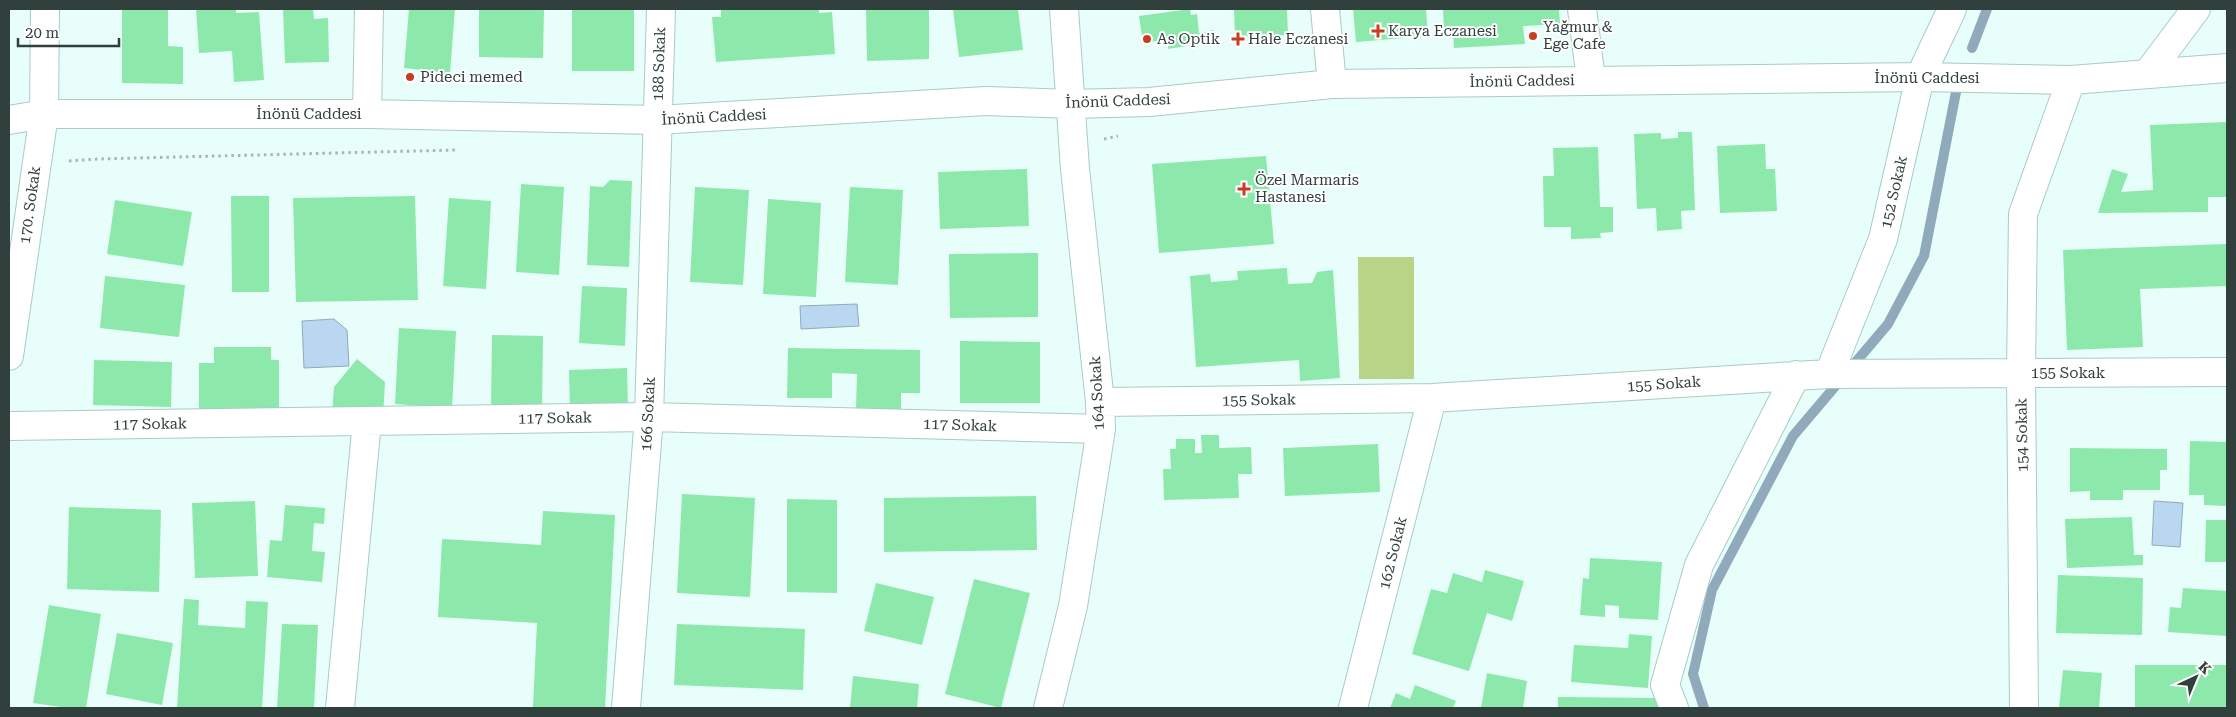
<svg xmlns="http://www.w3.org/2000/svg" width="2236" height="717" font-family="'Roboto Serif',serif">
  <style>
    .green { fill: #b9d486 }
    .water { fill: #b9d7f1; stroke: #90aabb }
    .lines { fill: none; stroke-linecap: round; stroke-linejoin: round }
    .stream { stroke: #90aabb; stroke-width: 10 }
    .building { fill: #8de8ac }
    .minor-casing { stroke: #a7ccc6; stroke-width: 30 }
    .path { stroke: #a5b8b4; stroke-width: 3; stroke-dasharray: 2.5 4; stroke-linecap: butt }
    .minor { stroke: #fff; stroke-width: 28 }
    .poi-dot { fill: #c83d22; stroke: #fff; stroke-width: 2 }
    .labels { text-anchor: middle; stroke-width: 4; stroke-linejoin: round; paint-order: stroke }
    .poi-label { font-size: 15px; fill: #31403d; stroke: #fff; text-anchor: start }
    .street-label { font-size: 15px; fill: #31403d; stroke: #fff }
  </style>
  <rect width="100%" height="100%" fill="#e8fefa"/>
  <!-- green -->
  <path class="green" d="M1358,257h56v122h-55z"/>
  <!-- water -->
  <path class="water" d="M857,304l2,22 -58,3 -1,-23z
    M334,319l13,11 2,36 -45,2 -2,-47z
    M2154,501l29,2 -3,44 -28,-2z"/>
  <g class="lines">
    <!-- stream -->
    <path class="stream" d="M1972,48l15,-39
      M1704,708l-11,-34 19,-84 81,-154 95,-112 36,-68 32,-164"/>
  </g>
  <!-- building -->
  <path class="building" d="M122,9h46v37l15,1v37l-61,-1z
    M196,9h40v4l23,-1 5,68 -30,2 -2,-31 -33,2z
    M283,9h30l1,10 14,-1 1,44 -44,1z
    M409,9h46l-5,64 -46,-5z
    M479,9h65l-1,49 -64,-1z
    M572,9h62v62h-62z
    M721,9h98v4l13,-1 3,42 -119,8 -4,-45h9z
    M866,9h63v50l-62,2z
    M953,9h65l5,41 -64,7z
    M1190,9l1,6 6,-1 2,19 15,-3 -2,12 -44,7 1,-10 -26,4 -4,-27z
    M1234,9h53l1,26 -53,2z
    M1353,9h73l2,27 -72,6z
    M1443,9h116l1,15 -37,2 2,18 -71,4 -1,-17h-9z
    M2227,122v75h-19v15l-110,1 14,-44 16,5 -7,18 32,-2 -3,-65z
    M1678,132h14l3,78 -14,1 1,18 -25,2 -1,-23 -19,1 -3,-75 27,-1v6l17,-1z
    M1765,144l1,25h9l2,42 -57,2 -3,-67z
    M1598,147l2,60h13v25l-13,1 1,5 -30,1v-12h-27l-1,-51h11l-1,-28z
    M1266,156l8,88 -115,9 -7,-89z
    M1027,169l2,57 -89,3 -2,-57z
    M610,180l22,1 -3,86 -42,-2 3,-79 13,1z
    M521,184l43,3 -5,88 -43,-3z
    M695,187l54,3 -6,95 -53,-3z
    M850,187l53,3 -5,95 -53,-3z
    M231,196h38v96h-37z
    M415,196l3,104 -122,2 -3,-104z
    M449,198l42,3 -5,88 -43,-3z
    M768,199l53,4 -5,94 -53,-3z
    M115,200l77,12 -9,54 -76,-12z
    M2227,244v42l-87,3 3,58 -76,3 -4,-100z
    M1038,253v64l-88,1 -1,-64z
    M1287,268l1,16 24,-1 5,-11 16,-2 7,108 -40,3 -1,-21 -103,7 -6,-91 20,-2 1,8 27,-2 -1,-9z
    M105,276l80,9 -6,52 -79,-9z
    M582,286l45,2 -2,58 -46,-3z
    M399,328l57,3 -4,77 -57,-4z
    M492,335l51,1 -1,74 -51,-1z
    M960,341l80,1v61h-80z
    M214,347h57v13h8v52h-80v-49h15z
    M788,348l132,2v43h-19v17l-45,-1 1,-35 -25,-1v25h-45z
    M357,359l28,23 -2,35 -51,-2 2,-28z
    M94,360l78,2 -1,45 -78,-2z
    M627,368l1,39 -58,2 -1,-39z
    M1201,435h18v13l32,-1 1,27h-14l1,24 -75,2 -1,-31h8l-1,-20h6v-10h19v14h7z
    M2190,441l37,1v64l-23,-1v-10h-15z
    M1378,444l2,48 -95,4 -2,-48z
    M2070,448l97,1v21h-7v20h-37v10h-33v-9l-20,1z
    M682,494l73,4 -5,99 -73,-4z
    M1036,496l1,54 -153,2v-54z
    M787,499l50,1v93l-50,-1z
    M255,501l3,75 -63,2 -3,-75z
    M285,505l40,3 -1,16 -10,-1 -2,28 13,1 -3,30 -55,-5 3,-37 12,1z
    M69,507l92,3 -2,82 -92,-3z
    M543,511l72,4 -10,193 -72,-1 4,-84 -99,-6 4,-78 99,6z
    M2132,517l2,38h9v10l-76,3 -2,-49z
    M2206,520h21v42h-22z
    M1590,558l72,4 -4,58 -39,-2v-12l-14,-1v12l-25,-2 3,-37 6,1z
    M1485,570l39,11 -12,40 -25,-8 -18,58 -57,-17 19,-65 16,4 6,-20 29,9z
    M2058,575l85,3 -1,57 -86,-2z
    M974,579l56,14 -29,115 -56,-14z
    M876,583l58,14 -12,48 -58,-14z
    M2183,588l44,3v45l-59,-4 2,-25 11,1z
    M184,599l15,1 -1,25 47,3 1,-27 22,1 -6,106h-85z
    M49,605l52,9 -15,94h-18l-35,-5z
    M282,624l36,1 -4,83h-37z
    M677,624l128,5 -2,61 -129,-5z
    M117,633l56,10 -11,62 -56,-11z
    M1629,634l23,2 -4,52 -77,-6 3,-37 54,3z
    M2135,665h92v43h-92z
    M2063,670l39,3 -3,35h-40z
    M1487,673l40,8 -4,27h-42z
    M853,676l66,8 -2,24h-67z
    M1415,685l41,16 -3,7h-63l6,-15 14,6z
    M1558,697l101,1v10h-101z"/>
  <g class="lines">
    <defs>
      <path id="minor" d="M1325,9l7,75
        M1582,9l9,71
        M2148,73l48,-64
        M367,114l2,-105
        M9,120l35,-6h323l290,6 329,-19 85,3 78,-2 183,-18 588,-7 151,3 156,-12
        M9,356l35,-242 1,-105
        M1829,374l54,-135 37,-162 32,-68
        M1100,402l332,-4 397,-24 398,-2
        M9,426l640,-9 452,12
        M340,708l27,-287
        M626,708l23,-291 12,-408
        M1048,708l25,-102 28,-177 -1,-27 -25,-233 -11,-160
        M1353,708l79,-310
        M1674,708l-9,-23 34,-120 97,-190
        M2024,708l-3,-335 2,-159 48,-134"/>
    </defs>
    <!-- minor casing -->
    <use href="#minor" class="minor-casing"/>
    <!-- path -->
    <path class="path" d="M1104,139l14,-3
      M69,161l28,-2 358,-9"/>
    <!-- minor -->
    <use href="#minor" class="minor"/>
  </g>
  <!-- markers -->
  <g class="poi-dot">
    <path d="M1375.5 23.5h5v5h5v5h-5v5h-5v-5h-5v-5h5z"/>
    <circle cx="1533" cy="36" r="5"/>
    <circle cx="1147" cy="39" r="5"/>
    <path d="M1235.5 31.5h5v5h5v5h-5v5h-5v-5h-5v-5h5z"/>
    <circle cx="410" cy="77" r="5"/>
    <path d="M1241.5 181.5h5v5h5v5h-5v5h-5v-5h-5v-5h5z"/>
  </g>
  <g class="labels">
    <!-- poi labels -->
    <g class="poi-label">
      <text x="1543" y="32">Yağmur &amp;<tspan x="1543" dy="17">Ege Cafe</tspan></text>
      <text x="1388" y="36">Karya Eczanesi</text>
      <text x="1157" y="44">As Optik</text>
      <text x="1248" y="44">Hale Eczanesi</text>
      <text x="420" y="82">Pideci memed</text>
      <text x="1255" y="185">Özel Marmaris<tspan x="1255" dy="17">Hastanesi</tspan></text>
    </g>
    <!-- street labels -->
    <g class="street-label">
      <text transform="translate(659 64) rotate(-88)" y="5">188 Sokak</text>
      <text x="1927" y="83">İnönü Caddesi</text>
      <text transform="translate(1522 81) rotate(-1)" y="5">İnönü Caddesi</text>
      <text transform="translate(1118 101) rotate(-2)" y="5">İnönü Caddesi</text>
      <text x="309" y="119">İnönü Caddesi</text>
      <text transform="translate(714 117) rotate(-3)" y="5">İnönü Caddesi</text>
      <text transform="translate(1894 192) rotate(-77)" y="5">152 Sokak</text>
      <text transform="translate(30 205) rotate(-82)" y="5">170. Sokak</text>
      <text x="2068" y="378">155 Sokak</text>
      <text transform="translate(1664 384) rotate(-4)" y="5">155 Sokak</text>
      <text transform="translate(1097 393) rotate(-93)" y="5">164 Sokak</text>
      <text transform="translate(1259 400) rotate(-1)" y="5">155 Sokak</text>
      <text transform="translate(648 414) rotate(-87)" y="5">166 Sokak</text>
      <text transform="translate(555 418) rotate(-1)" y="5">117 Sokak</text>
      <text transform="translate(150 424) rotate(-1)" y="5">117 Sokak</text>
      <text transform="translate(960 425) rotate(2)" y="5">117 Sokak</text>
      <text transform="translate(2022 435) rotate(-91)" y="5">154 Sokak</text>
      <text transform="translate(1393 553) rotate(-76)" y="5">162 Sokak</text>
    </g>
  </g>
  <!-- border -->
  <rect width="2236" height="717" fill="none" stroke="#31403d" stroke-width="20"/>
  <!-- north arrow -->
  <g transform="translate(2196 677) rotate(44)" stroke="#ffffff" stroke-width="4" paint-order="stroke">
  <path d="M0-4L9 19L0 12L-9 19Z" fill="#31403d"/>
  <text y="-8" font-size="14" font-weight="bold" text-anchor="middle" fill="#31403d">K</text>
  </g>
  <!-- scale -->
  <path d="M18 38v8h101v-8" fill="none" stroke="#31403d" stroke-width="2.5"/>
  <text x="25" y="38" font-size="15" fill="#31403d" stroke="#ffffff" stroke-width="4" paint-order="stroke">20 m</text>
</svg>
